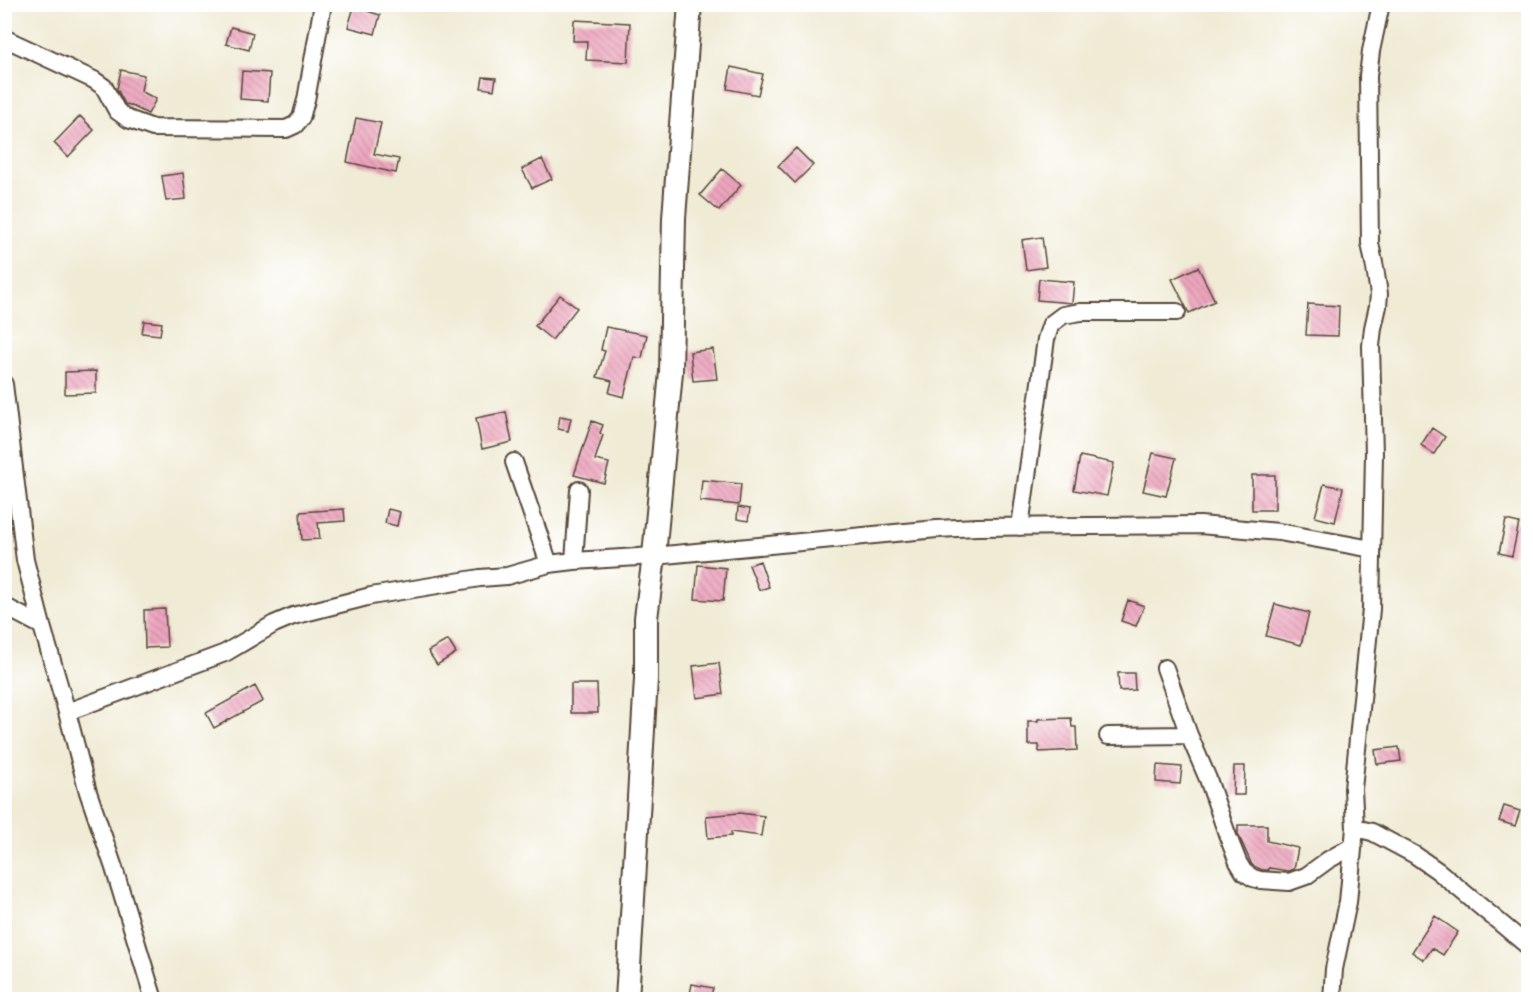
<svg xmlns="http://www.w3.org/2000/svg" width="1533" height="1004" font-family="'Architects Daughter',sans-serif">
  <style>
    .building { fill: url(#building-back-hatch) }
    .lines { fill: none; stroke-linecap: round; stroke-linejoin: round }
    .street-casing { stroke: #564739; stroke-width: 20 }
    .secondary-casing { stroke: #564739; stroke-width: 26 }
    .street { stroke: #fff; stroke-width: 16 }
    .secondary { stroke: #fff; stroke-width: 22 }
  </style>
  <defs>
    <pattern id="building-back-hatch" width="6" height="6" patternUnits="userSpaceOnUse" patternTransform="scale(1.5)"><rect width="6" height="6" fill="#eea6bf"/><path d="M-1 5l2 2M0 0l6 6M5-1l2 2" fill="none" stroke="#c2879b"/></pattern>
  </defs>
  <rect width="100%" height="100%" fill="#fff"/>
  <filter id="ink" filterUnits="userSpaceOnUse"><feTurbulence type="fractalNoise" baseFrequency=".0167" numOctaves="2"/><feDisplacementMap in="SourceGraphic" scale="12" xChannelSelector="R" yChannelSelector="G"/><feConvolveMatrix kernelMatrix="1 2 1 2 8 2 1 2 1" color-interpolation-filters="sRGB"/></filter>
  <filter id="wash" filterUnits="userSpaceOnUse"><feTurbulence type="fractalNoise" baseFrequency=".008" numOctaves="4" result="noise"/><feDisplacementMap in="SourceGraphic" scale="24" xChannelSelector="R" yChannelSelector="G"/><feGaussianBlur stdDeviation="1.35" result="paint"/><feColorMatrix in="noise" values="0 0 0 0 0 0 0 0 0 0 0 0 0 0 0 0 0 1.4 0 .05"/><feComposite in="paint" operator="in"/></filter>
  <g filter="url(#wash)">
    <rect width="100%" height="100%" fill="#f0ebd5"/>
    <g id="blocks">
      <!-- building -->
      <path class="building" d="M354,7l26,8 -5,19 -27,-7z
        M574,20l56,3 -2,39 -42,-2 1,-19h-14z
        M231,27l22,6 -4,17 -23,-6z
        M731,67l32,7 -5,21 -31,-6z
        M121,70l23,5 -3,16 15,8 -8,15 -18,-9 -5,-1 -8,-15z
        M242,71l28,2 -2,28 -28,-2z
        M483,77l13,1 -2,12 -13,-2z
        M80,116l14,14 -26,27 -14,-14z
        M356,118l25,5 -7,31 25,5 -3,14 -49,-11z
        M796,148l17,17 -18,18 -17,-17z
        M542,159l10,20 -20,9 -10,-19z
        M722,169l19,16 -22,26 -19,-16z
        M183,173l3,26 -20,2 -4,-25z
        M1042,237l4,30 -20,3 -4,-30z
        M1198,267l17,34 -26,12 -17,-34z
        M1039,279l35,3 -2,21 -35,-3z
        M560,295l17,13 -25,32 -17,-14z
        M1308,304l31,2 -1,30 -32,-1z
        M144,321l18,2 -2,12 -18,-2z
        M606,327l41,8 -5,23 -8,-1 -10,40 -15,-4 3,-12 -15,-4 8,-26 -4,-1z
        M713,349l4,30 -24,2 -3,-29z
        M96,371v22l-31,1v-22z
        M506,412l6,30 -30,7 -6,-31z
        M560,416l11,2 -3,13 -10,-2z
        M592,421l11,4 -3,8 3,2 -8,25 14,3 -5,20 -30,-8z
        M1432,428l13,9 -11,17 -13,-9z
        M1153,453l23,5 -10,38 -23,-5z
        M1080,456l34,7 -7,33 -33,-6z
        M1252,475h23v35h-23z
        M702,480l39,4 -2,21 -39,-4z
        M1324,484l19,4 -8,34 -20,-5z
        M738,507l12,2 -2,12 -11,-2z
        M344,509l1,12 -27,2 2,16 -18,1 -2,-28z
        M388,509l12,3 -3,14 -12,-3z
        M1506,520l13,3 -7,33 -13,-3z
        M760,561l9,26 -10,3 -10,-25z
        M698,565l28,3 -3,33 -28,-2z
        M1128,600l16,6 -8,20 -15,-5z
        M1275,604l34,9 -8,32 -35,-9z
        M165,609l2,38 -22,1 -1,-38z
        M448,640l8,13 -19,12 -9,-14z
        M719,663l4,31 -26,4 -4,-32z
        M1118,673h16l1,17 -16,1z
        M571,684h26l1,29h-27z
        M255,686l8,15 -49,27 -8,-15z
        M1071,718l1,9h4l1,23 -38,2v-7h-11v-24h10v-2z
        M1399,747l2,14 -24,3 -2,-14z
        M1157,765l25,2 -2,17 -24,-2z
        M1234,766h11l-1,29h-11z
        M1504,806l16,5 -5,15 -16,-5z
        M739,813l25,3 -3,20 -30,-4v4l-23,2 -2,-22z
        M1238,825h29v16l31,7 -4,21 -6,2 -19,-3v2h-7l-10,-5 -14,-31z
        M1435,916l23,16 -15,23 -11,-7 -8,12 -12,-8z
        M692,984l21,4 -3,11h-21z"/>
    </g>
  </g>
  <g filter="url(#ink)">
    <use href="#blocks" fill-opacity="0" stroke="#564739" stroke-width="1.5"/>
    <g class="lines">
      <defs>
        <path id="street" d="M4,38l90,42 10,7 13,24 11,8 25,9 133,1 9,-4 6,-7 5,-18 17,-96
          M4,384l21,176 17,66 25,86 21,80 26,76 40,132
          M514,462l35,102
          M1020,527l26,-188 5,-15 12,-9 18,-3h96
          M574,561l5,-71
          M4,606l38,20
          M1165,668l24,67 19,44 19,55 11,28 6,10 9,6 7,2 29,2 17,-6 22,-16 25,-14
          M67,712l158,-59 49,-29 19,-8 78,-20 109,-18 27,-2 42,-12 25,-3 80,-5 283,-27 40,-2 223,-2 79,7 93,17
          M1108,736l81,-1
          M1355,828l17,4 43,23 23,16 90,75
          M1332,1000l2,-31 14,-67 7,-74 -2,-39 18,-180 3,-155 -3,-108 2,-18 5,-22 1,-12 -4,-26 -5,-25 -2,-167 3,-25 10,-47"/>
        <path id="secondary" d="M627,1000l19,-321v-61l8,-62 17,-184 3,-154 16,-214"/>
      </defs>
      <!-- street casing -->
      <use href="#street" class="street-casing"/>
      <!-- secondary casing -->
      <use href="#secondary" class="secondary-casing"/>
      <!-- street -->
      <use href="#street" class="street"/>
      <!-- secondary -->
      <use href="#secondary" class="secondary"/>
    </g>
  </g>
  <!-- margin -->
  <rect width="1533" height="1004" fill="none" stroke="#fff" stroke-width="24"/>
</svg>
